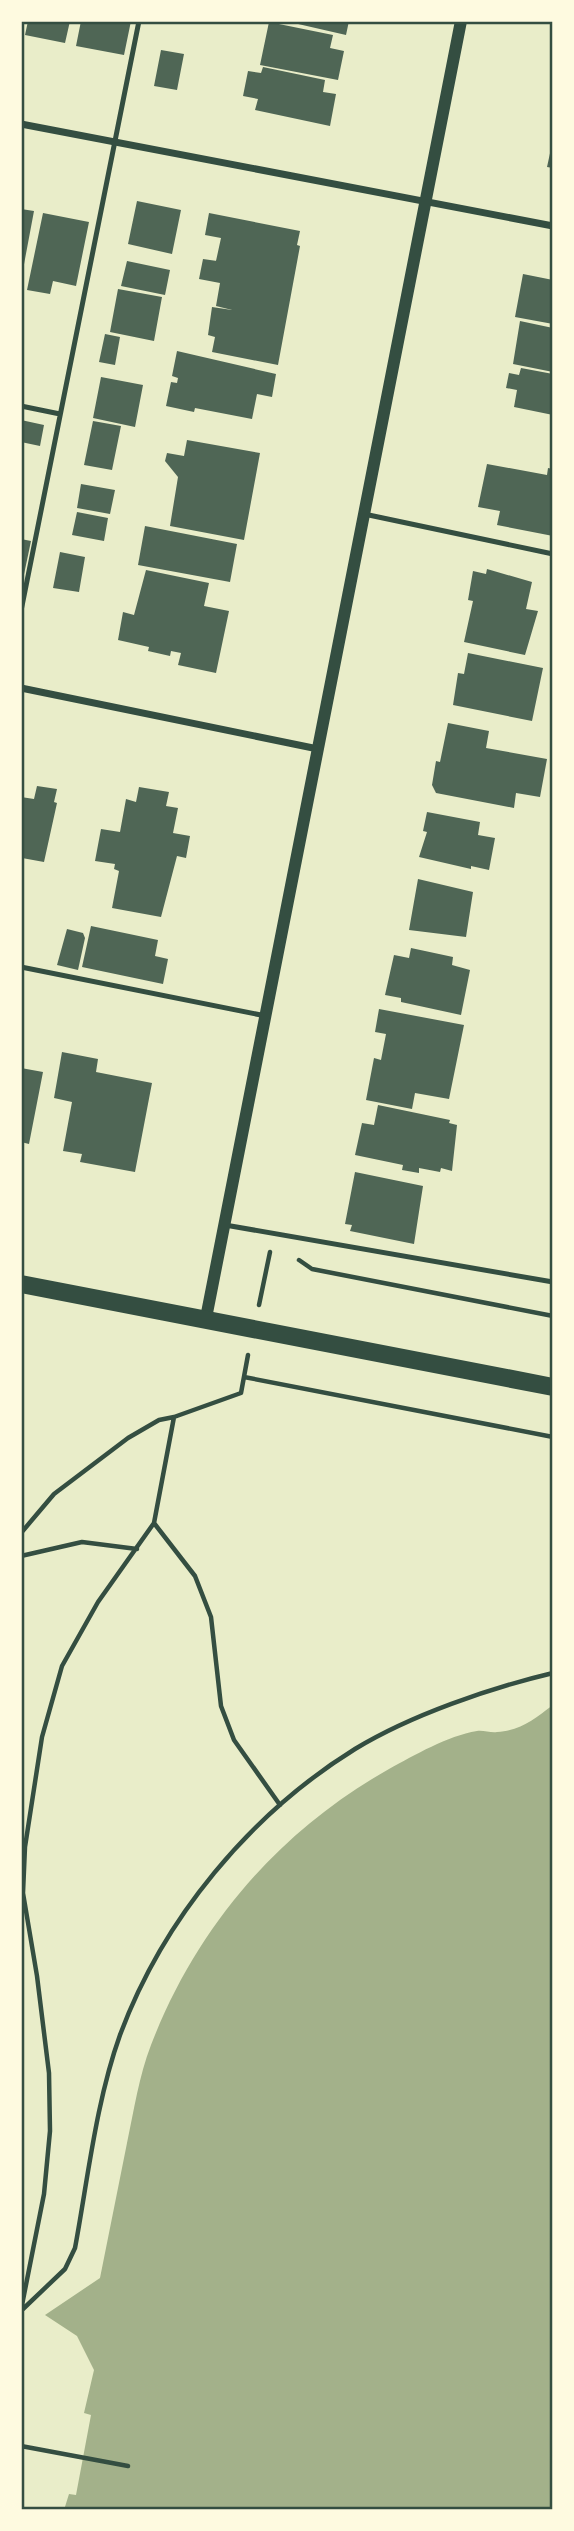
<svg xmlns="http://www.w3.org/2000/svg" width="574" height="2531" font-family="Ubuntu,sans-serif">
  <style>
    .water { fill: #a3b18a }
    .building { fill: #4f6655 }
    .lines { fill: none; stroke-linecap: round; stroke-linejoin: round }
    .path { stroke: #344e41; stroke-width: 4.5 }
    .service { stroke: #344e41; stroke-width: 5 }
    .minor { stroke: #344e41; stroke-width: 7 }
    .tertiary { stroke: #344e41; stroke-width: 12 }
    .primary { stroke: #344e41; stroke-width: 18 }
    .neatline { fill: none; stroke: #344e41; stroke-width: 2.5 }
  </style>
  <rect width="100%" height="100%" fill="#e9edc9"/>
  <!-- water -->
  <path class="water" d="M553,1705v805h-489l5,-16 7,1 15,-80 -7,-2 10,-43 -17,-34 -32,-21 55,-37c9,-45 18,-90 27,-135 7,-33 12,-67 24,-98 46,-119 128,-214 238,-276 26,-14 58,-33 88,-38 6,-1 14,2 20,1 25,-2 37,-13 56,-27z"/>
  <!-- building -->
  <path class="building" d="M28,21h42l-5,22 -40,-8z
    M81,21h50l-7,34 -48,-9z
    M285,21h64l-3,14z
    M269,22l64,13 -3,13 14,3 -6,29 -78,-15z
    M161,50l23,4 -7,36 -23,-4z
    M263,67l62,13 -2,12 13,2 -6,32 -75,-16 3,-11 -15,-3 5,-25 13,2z
    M552,144h1v24l-6,-1z
    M137,201l44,9 -9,44 -44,-10z
    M21,209l13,2 -12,64h-1z
    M43,213l46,9 -13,64 -23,-5 -3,13 -23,-4z
    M209,213l91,18 -3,14 3,1 -22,119 -66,-13 3,-15 -7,-2 4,-28 20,3 -16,-4 4,-23 -21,-4 4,-20 21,3 -8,-1 5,-23 -16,-3z
    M127,261l43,9 -5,25 -44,-9z
    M523,274l30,6v44l-38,-7z
    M118,289l44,8 -8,44 -44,-9z
    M520,321l33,7v44l-40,-8z
    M105,334l15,3 -5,28 -16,-3z
    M177,351l99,23 -4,23 -15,-3 -5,25 -57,-11 -1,4 -28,-6 5,-24 6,1 1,-5 -6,-2z
    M521,368l32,6v41l-39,-8 3,-17 -11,-2 3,-15 10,2z
    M101,377l42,8 -8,42 -42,-9z
    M21,420l23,5 -4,21 -19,-4z
    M93,421l28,5 -9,44 -28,-5z
    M187,440l73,13 -16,87 -74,-14 8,-49 -13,-16 2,-8 17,3z
    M487,464l60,11 1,-7 5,1v67l-56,-11 3,-14 -22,-4z
    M81,484l34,6 -5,24 -33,-6z
    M77,512l31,6 -4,23 -32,-6z
    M145,526l92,18 -7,38 -92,-17z
    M21,539l10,2 -9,43 -1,-1z
    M60,552l25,5 -6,35 -26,-4z
    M487,569l45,13 -6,27 12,2 -13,44 -61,-13 9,-41 -5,-1 5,-29 13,3z
    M146,570l63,13 -5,23 25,5 -13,62 -38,-8 3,-12 -10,-2 -1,5 -22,-5 1,-4 -31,-7 5,-28 11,3z
    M468,653l75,15 -11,53 -79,-16 5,-32 6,1z
    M448,723l41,8 -3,17 61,11 -7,38 -24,-4 -2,15 -78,-15 -4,-8 4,-24 4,1z
    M37,786l20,3 -3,13 3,1 -13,59 -22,-4 -1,-61 13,2z
    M139,787l30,5 -3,14 12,2 -5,25 17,3 -4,22 -9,-2 -16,61 -49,-9 7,-37 -5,-2 1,-5 -20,-3 6,-32 19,3 6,-33 10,3z
    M427,812l53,10 -2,13 17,3 -6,32 -18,-4v3l-52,-12 8,-25 -4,-1z
    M418,879l55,13 -7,45 -57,-7z
    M91,926l67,14 -3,16 13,3 -5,25 -81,-17z
    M67,929l16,4 2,5 -7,32 -21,-5z
    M411,948l42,9 -1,8 18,5 -9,45 -60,-13v-4l-16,-3 9,-40 15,3z
    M379,1009l85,16 -15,74 -34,-6 -3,16 -46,-9 8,-42 7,2 5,-26 -11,-2z
    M62,1052l36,7 -2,13 56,11 -17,89 -55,-10 2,-8 -19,-3 9,-49 -18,-4z
    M21,1068l22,4 -14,72 -8,-2z
    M378,1105l72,15 -1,3 8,2 -5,46 -11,-3 -1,4 -21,-4v5l-17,-3 1,-5 -48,-10 7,-32 12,2z
    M355,1172l68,14 -9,58 -64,-13 2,-6 -7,-1z"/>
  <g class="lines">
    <!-- path -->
    <path class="path" d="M299,1260l13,9 241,47
      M259,1305l11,-53
      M244,1377l309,60
      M154,1523l41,53 16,41 10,89 13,34 46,65
      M21,1533l33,-39 74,-56 31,-18 15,-3
      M21,1556l61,-14 55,7
      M23,2309l42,-40 10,-21c13,-70 21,-146 45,-213 43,-116 130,-221 235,-286 56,-34 135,-61 198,-76
      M21,2310l23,-116 6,-63 -1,-58 -12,-97 -14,-83 2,-46 17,-110 20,-71 36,-64 56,-79 20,-106 67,-24 7,-38
      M21,2446l107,20"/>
    <!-- service -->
    <path class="service" d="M21,406l39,8
      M364,514l189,40
      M21,611l118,-590
      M21,967l245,49
      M225,1225l328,57"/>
    <!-- minor -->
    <path class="minor" d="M21,124l532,102
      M21,688l297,61"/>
    <!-- tertiary -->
    <path class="tertiary" d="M206,1318l255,-1297"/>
    <!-- primary -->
    <path class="primary" d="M21,1284l532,103"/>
  </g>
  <!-- border -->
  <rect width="574" height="2531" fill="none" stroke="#fefae0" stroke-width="46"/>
  <rect x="23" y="23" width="528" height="2485" class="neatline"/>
</svg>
